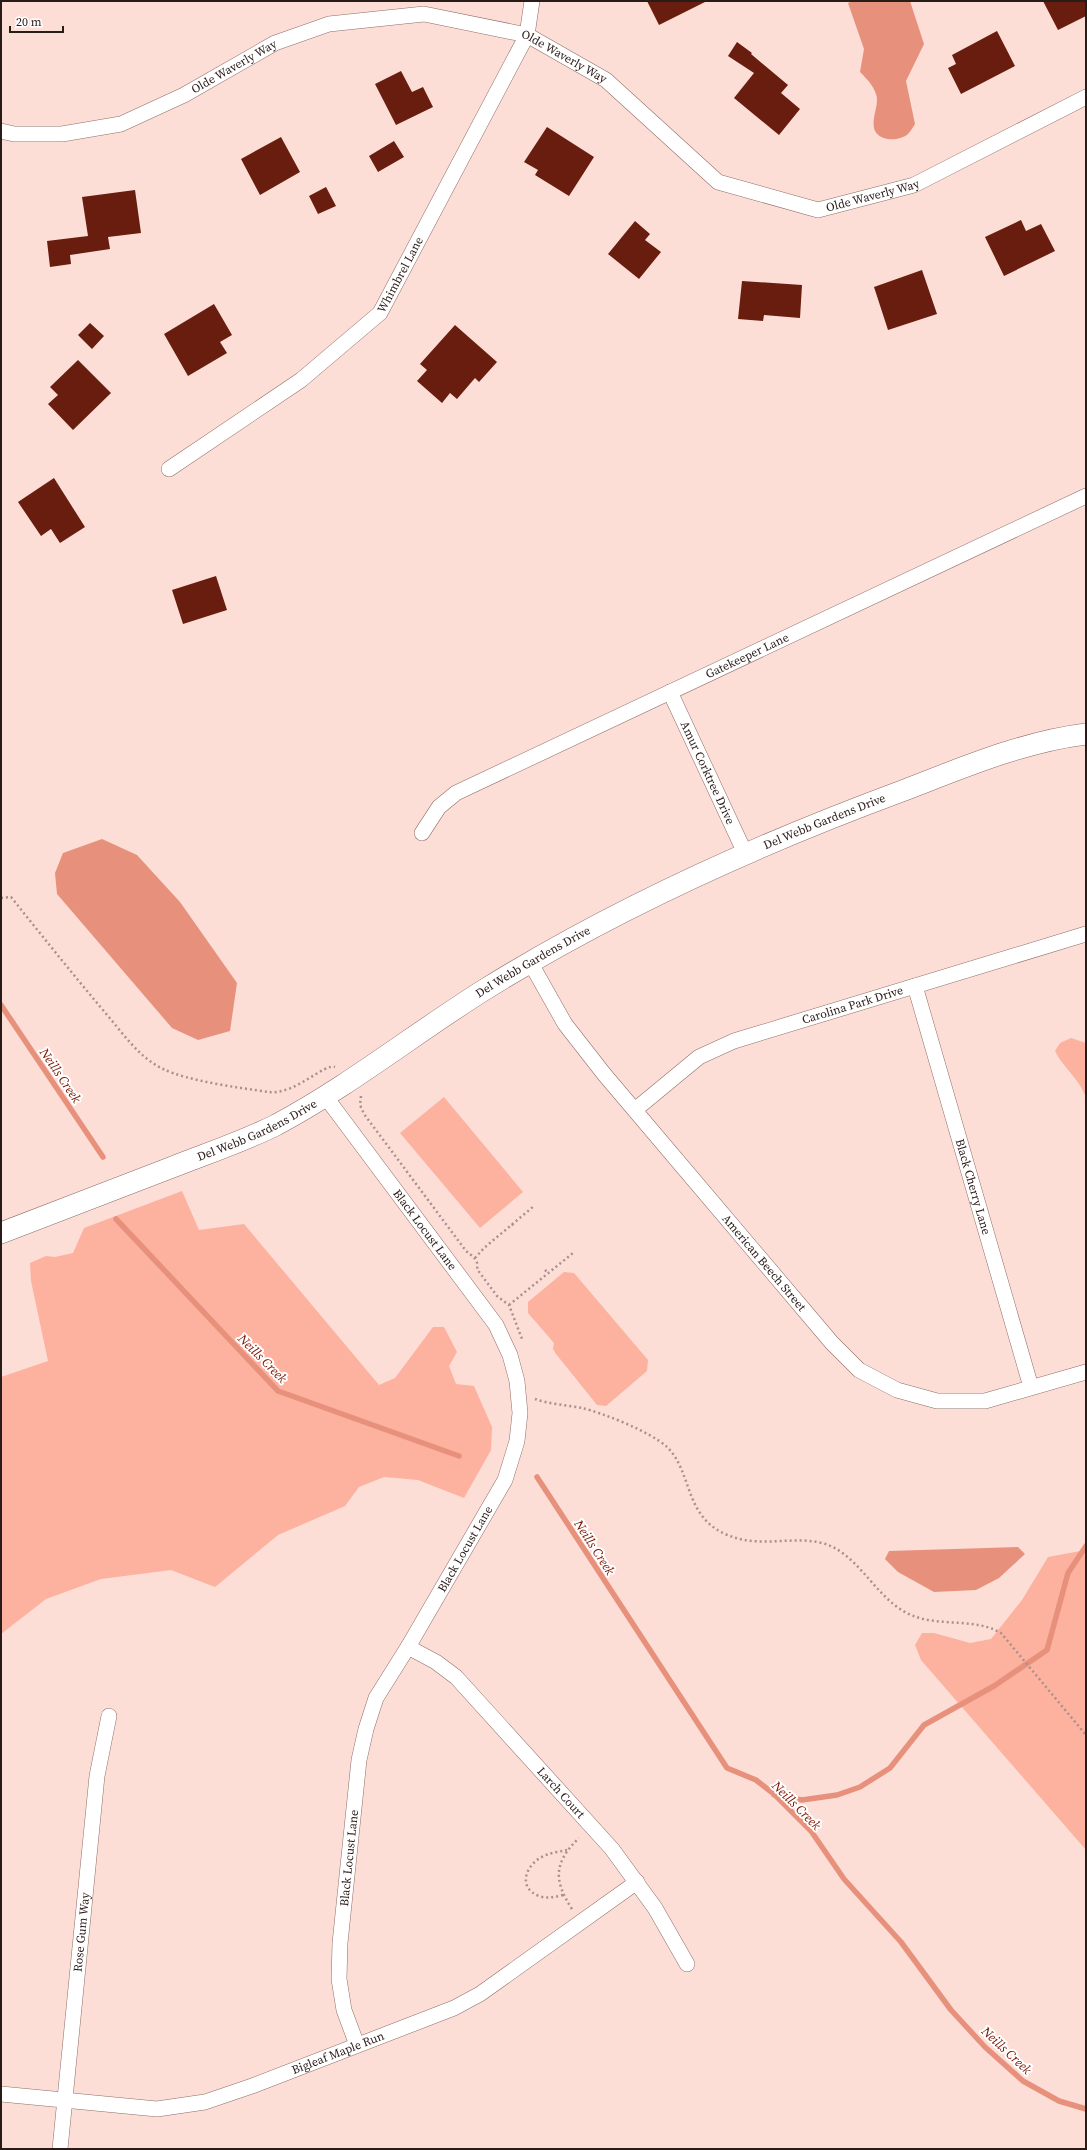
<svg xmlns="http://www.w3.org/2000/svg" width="1087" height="2150" font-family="'Source Serif 4',serif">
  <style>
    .green { fill: #fdb19f }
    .water { fill: #e7917d }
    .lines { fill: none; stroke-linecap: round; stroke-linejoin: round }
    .stream { stroke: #e7917d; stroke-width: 5.5 }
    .building { fill: #681d0e }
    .street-casing { stroke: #8f6e67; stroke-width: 16 }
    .secondary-casing { stroke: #8f6e67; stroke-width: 22 }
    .path { stroke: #a8908b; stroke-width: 2.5; stroke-dasharray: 2 3; stroke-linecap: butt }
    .street { stroke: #fff; stroke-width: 15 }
    .secondary { stroke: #fff; stroke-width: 21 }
    .labels { text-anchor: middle; stroke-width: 4; stroke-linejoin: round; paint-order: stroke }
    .street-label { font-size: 12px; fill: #291b18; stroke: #fff }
    .water-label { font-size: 13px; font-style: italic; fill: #7b1500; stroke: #fff }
  </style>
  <rect width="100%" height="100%" fill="#fcded7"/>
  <!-- green -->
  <path class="green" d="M1071,1038l15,5v55c-6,-19 -23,-30 -31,-47l5,-8z
    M444,1097l79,95 -43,36 -80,-95z
    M182,1191l17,39 45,-6 135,161 16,-7 38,-51h11l13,25 -8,14 7,18 18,2 18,41 -1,23 -27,48 -46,-18 -34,-3 -25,10 -14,19 -67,29 -63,52 -44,-17 -70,9 -55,20 -45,35v-257l47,-16 -17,-80 -1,-18 16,-7 9,1 18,-4 11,-25z
    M564,1272l10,1 74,87 -1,11 -41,35 -9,-1 -41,-51 -3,-5 1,-6 -26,-30v-11z
    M1086,1550v300l-165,-190 -6,-15 7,-12h12l36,10 21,-4 31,-39 26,-43z"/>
  <!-- water -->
  <path class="water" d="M853,1h57l14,43 -18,37 9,43c-2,3 -4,7 -7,10 -8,7 -27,8 -33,-3 -5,-12 5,-26 1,-37 -3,-9 -9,-15 -16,-22l4,-23 -16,-46z
    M102,839l35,16 43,47 57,81 -7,48 -32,9 -26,-12 -115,-134 -2,-21 8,-20z
    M1018,1547l7,7 -26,24 -23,12 -42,2 -36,-20 -13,-13 4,-8z"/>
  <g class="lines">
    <!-- stream -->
    <path class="stream" d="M1,1005l102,152
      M116,1219l162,172 181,65
      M537,1477l190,291 29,12 18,14 37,37 33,48 57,63 50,68 34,37 38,34 36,20 27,8
      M774,1795l28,5 35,-5 23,-8 30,-19 34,-43 70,-39 53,-36 21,-77 18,-27"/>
  </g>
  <!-- building -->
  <path class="building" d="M647,1h60l-48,24z
    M1043,1h43v15l-28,14z
    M997,31l18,35 -54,28 -13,-26 8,-4 -4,-9z
    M737,42l15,11 -1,1 37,31 -7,8 19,16 -21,26 -45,-37 20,-25 -26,-17z
    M401,71l11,21 11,-5 10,20 -37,18 -21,-41z
    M547,127l47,30 -25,39 -34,-21 3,-5 -14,-8z
    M281,137l19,35 -40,23 -19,-36z
    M394,141l10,16 -26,15 -9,-16z
    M326,187l10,19 -18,8 -9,-18z
    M135,190l6,43 -33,4 2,12 -40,6 1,9 -21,3 -3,-26 41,-5 -6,-39z
    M1021,220l5,11 15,-7 14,27 -51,25 -19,-39z
    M635,221l15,13 -5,6 16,12 -22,27 -31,-25z
    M922,270l15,44 -49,16 -14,-43z
    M742,281l60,4 -2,33 -36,-3 -1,6 -25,-2z
    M214,304l18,31 -12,7 7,11 -39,23 -24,-42z
    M90,323l14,13 -12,13 -14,-14z
    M455,325l42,37 -18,20 -4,-4 -18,21 -7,-6 -8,10 -25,-22 10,-11 -7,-6z
    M78,360l33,33 -38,37 -25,-26 10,-9 -8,-8z
    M54,478l31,49 -25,16 -9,-14 -10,7 -23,-34z
    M216,576l11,34 -44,14 -11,-34z"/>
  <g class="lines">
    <defs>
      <g id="street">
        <path id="s1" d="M1,131l13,3h48l59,-10 63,-29 91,-52 54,-19 95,-10 103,21 79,45 112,102 100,28 96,-25 172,-88"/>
        <path id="s2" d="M169,469l132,-89 79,-67 147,-278 5,-34"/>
        <path id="s3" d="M670,692l75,161"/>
        <path id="s4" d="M422,833l17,-26 17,-14 630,-297"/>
        <path id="s5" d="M530,962l35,62 39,50 228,269 27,27 38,20 40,11h48l101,-29"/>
        <path id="s6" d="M915,986l116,401"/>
        <path id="s7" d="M325,1096l171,229 14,30 7,26 3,32 -3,28 -12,39 -97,167 -32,51 -10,31 -7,31 -19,183 -1,36 5,31 13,35"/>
        <path id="s8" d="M636,1109l63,-52 35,-16 352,-107"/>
        <path id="s9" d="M408,1647l28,15 20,15 156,172 43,59 32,56"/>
        <path id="s10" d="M1,2094l156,15 48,-7 47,-16 202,-78 26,-14 157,-112"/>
        <path id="s11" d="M60,2149l37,-373 12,-60"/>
      </g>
      <g id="secondary">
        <path id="s12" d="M1,1233c56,-22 113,-43 169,-65 35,-14 72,-26 106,-43 73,-39 138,-91 208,-135 132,-82 272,-145 418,-199 60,-23 120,-49 184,-57"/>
      </g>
    </defs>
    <!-- street casing -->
    <use href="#street" class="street-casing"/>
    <!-- secondary casing -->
    <use href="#secondary" class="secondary-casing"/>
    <!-- path -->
    <path class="path" d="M1,898l10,-1c32,40 64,80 97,119 16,19 32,42 55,53 25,12 77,19 106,23 26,3 55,-29 66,-25
      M361,1096l-1,9 4,9 102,137c6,5 13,8 11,18l20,27 12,9 13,34
      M512,1224l3,4
      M475,1258l9,-10 50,-42
      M545,1270l3,3
      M509,1305l64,-52
      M535,1399c13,5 32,6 47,9 21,5 69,24 85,39 25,24 17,67 56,86 35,17 67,2 99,10 35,9 52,52 83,69 30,17 67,4 96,21l85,102
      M563,1895c-8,2 -16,4 -24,1 -21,-8 -14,-29 1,-38 8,-5 18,-6 27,-8
      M572,1909c-19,-29 -18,-47 7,-71"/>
    <!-- street -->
    <use href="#street" class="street"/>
    <!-- secondary -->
    <use href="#secondary" class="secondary"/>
  </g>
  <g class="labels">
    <!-- street labels -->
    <g class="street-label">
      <text dy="4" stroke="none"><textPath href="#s1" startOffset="596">Olde Waverly Way</textPath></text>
      <text dy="4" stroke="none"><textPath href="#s1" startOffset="248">Olde Waverly Way</textPath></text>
      <text dy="4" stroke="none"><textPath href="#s1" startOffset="956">Olde Waverly Way</textPath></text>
      <text dy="4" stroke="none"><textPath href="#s2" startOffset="306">Whimbrel Lane</textPath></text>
      <text dy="4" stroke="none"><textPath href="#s4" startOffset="375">Gatekeeper Lane</textPath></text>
      <text dy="4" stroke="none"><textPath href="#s3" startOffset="89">Amur Corktree Drive</textPath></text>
      <text dy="4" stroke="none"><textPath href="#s12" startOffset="924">Del Webb Gardens Drive</textPath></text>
      <text dy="4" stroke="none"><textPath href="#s12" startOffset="600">Del Webb Gardens Drive</textPath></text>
      <text dy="4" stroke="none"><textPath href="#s8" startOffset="244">Carolina Park Drive</textPath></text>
      <text dy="4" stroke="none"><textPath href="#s12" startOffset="276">Del Webb Gardens Drive</textPath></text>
      <text dy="4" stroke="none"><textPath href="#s6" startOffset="209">Black Cherry Lane</textPath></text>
      <text dy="4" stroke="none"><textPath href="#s7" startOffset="167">Black Locust Lane</textPath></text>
      <text dy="4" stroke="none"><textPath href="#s5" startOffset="382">American Beech Street</textPath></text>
      <text transform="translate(465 1549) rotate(-60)" y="4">Black Locust Lane</text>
      <text dy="4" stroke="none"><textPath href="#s9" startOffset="213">Larch Court</textPath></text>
      <text transform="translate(349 1858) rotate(-84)" y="4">Black Locust Lane</text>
      <text dy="4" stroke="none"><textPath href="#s11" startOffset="218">Rose Gum Way</textPath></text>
      <text dy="4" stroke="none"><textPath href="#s10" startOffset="347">Bigleaf Maple Run</textPath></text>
    </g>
    <!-- water labels -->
    <g class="water-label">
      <text transform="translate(61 1075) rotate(56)" y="5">Neills Creek</text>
      <text transform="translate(263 1358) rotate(45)" y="5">Neills Creek</text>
      <text transform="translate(595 1547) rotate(57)" y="5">Neills Creek</text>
      <text transform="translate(797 1805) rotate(45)" y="5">Neills Creek</text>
      <text transform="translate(1007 2050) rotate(43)" y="5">Neills Creek</text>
    </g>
  </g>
  <!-- border -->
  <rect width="1087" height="2150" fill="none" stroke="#291b18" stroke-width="4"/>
  <!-- scale -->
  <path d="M10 26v6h53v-6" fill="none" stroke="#291b18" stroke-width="2"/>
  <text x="16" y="26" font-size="12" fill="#291b18" stroke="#ffffff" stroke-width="3" paint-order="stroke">20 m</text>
</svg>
